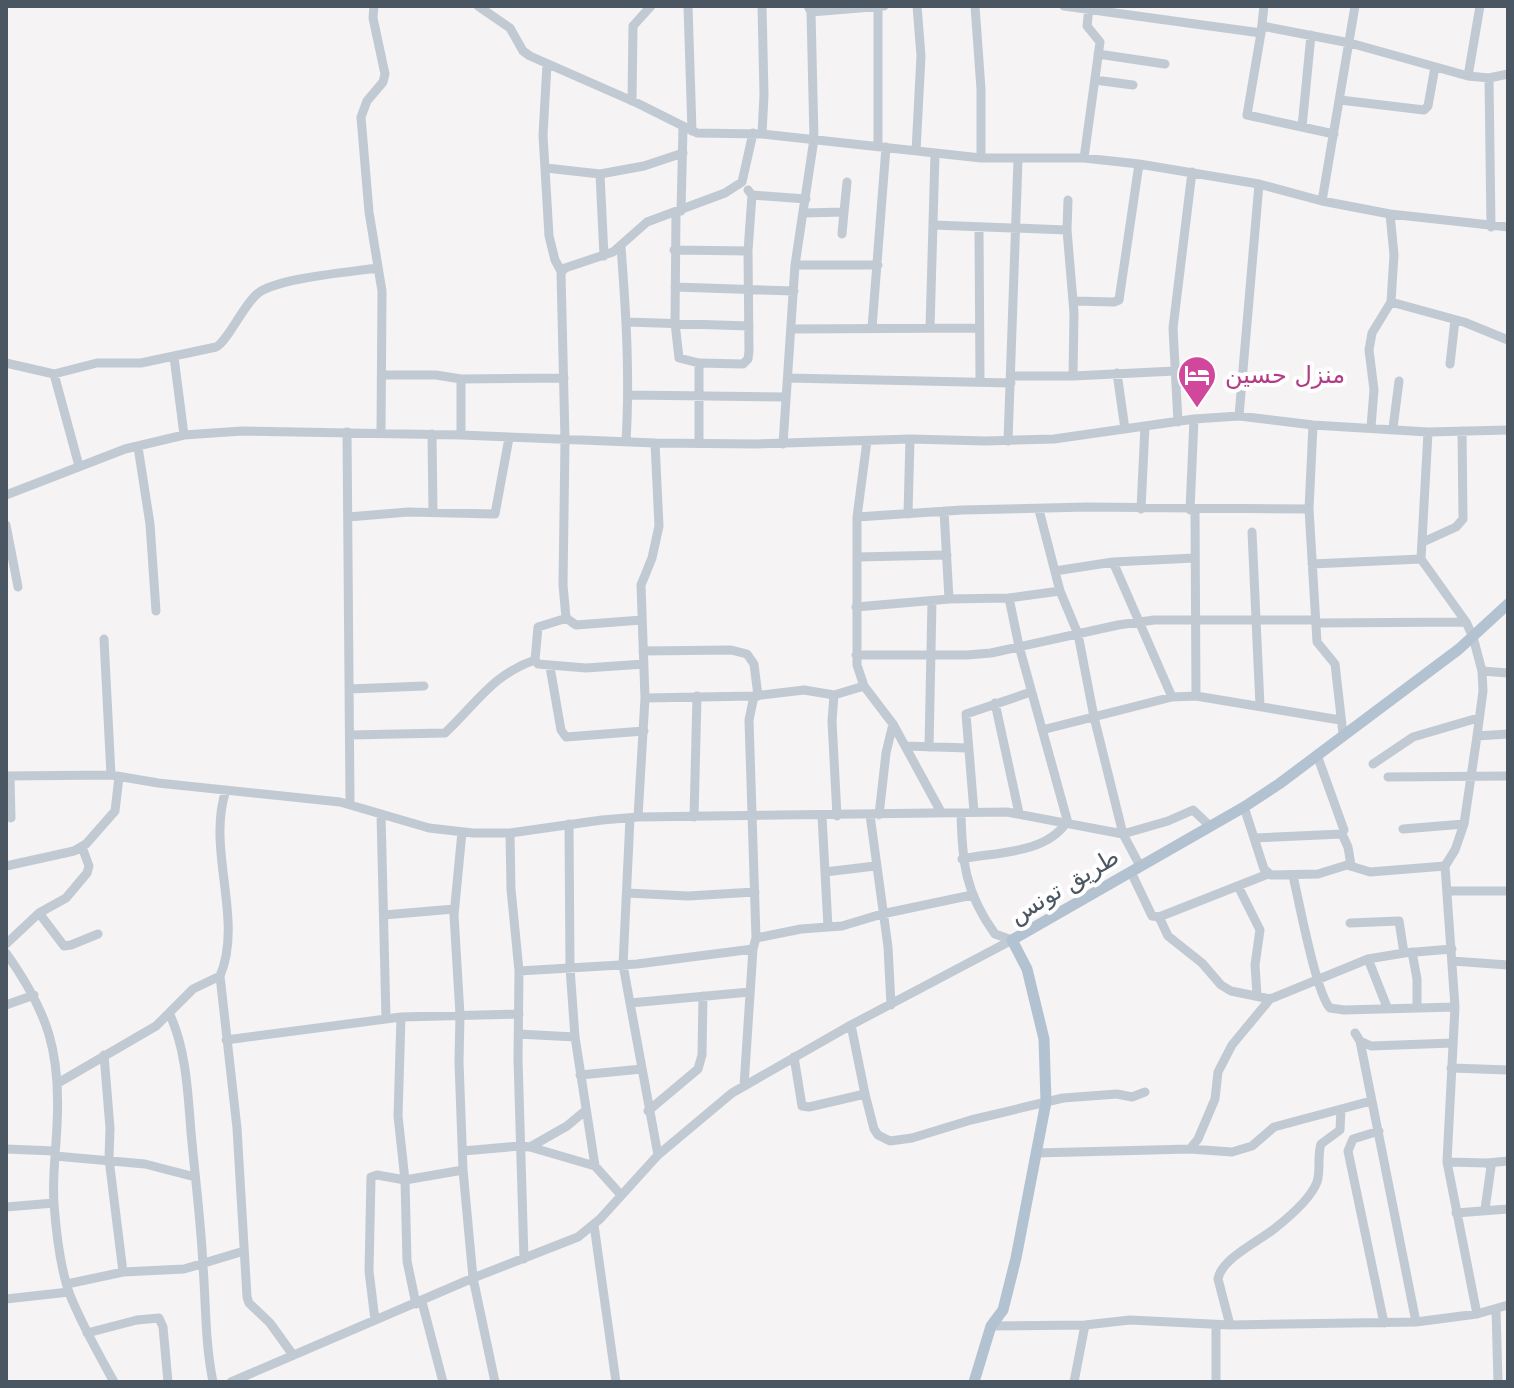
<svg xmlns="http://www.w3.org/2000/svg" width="1514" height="1388" font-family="'DejaVu Sans',Cairo,sans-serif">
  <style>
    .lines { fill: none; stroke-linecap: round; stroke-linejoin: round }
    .minor { stroke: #c1cad2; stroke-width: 9 }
    .major { stroke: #b3c2d1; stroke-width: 11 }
    .labels { text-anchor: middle; stroke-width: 8; stroke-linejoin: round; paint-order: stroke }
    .hotel-label { font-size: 24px; fill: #b23c85; stroke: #fff; text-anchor: start }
    .street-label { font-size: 24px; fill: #4a5661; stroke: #fff }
  </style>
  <rect width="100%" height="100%" fill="#f5f3f3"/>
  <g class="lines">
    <!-- minor -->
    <path class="minor" d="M374,6l-1,12 12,56 -2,8 -16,19 -6,16 8,95 13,79 -1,142
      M478,6l32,22 13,23 7,5 107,47 60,30 65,1 219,24h103l55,6 120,20 63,17 68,13 118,13
      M688,6l4,125
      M878,6v139
      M975,6l6,83v69
      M1064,6l197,27 3,-27
      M811,12l73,-6
      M1262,26l88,17 118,33 21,2 19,-4
      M1261,33l-14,82 87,19
      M1098,54l67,10
      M547,64l-4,71 6,101 6,24 6,11
      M1468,76l12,-70
      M1489,78l2,149
      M1095,80l38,5
      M1340,100l84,10 4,-4 7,-39
      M632,101l1,-75 18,-20
      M1302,127l9,-92
      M762,134l2,-39 -2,-89
      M916,151l5,-95 -4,-50
      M1084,158l16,-116 -13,-16 2,-18
      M546,168l54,6 44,-8 39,-13
      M600,174l4,82
      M748,190l4,5 54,4
      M1068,200l-1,30 7,83 -1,63
      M1322,201l33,-195
      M681,211l2,-83
      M676,213l-1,110 4,35 20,5 44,1 5,-5 1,-8 -1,-100 4,-56
      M803,213l41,-1 3,-30
      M1390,214l4,41 -3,47 73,20 44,18
      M933,225l134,5
      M979,228l1,153
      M842,234l2,-22
      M621,247c5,65 9,129 5,194
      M674,250l74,1
      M795,265h83
      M675,287l119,4
      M1073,301l41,1 5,-2 20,-136
      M627,322l122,4
      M872,328l14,-181
      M930,328l5,-174
      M791,329l188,-1
      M174,357l10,78
      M6,363l48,11 43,-11h44l75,-16c11,-5 27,-41 41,-53 18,-16 94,-22 120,-26
      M1450,364l5,-44
      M1117,373l8,56
      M54,374l25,92
      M382,375h54l25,4 103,-1
      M1012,376h61l102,-5
      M788,378l223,5
      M461,379v56
      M629,395l157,2
      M1239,416l20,-232
      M1178,422l-5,-94 19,-156
      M1313,425l-4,84 8,133 18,22 8,70
      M1371,427l3,-37 -5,-40 3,-17 19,-31
      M1393,428l6,-47
      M347,432l3,371
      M1428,432l-7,127 45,63 7,15 9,34 1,20 -6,45 -13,88 -9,26 -10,16 10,141 -8,155 30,152
      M432,434l1,78
      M867,441l-10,76v148l7,21 29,38 48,88
      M1008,441l10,-281
      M699,443v-80
      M783,444l12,-179 19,-126 -3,-127 -3,-6
      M138,447l12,77 6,87
      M6,495l119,-46 59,-14 58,-4 219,4 194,8 100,1 155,-5 76,2 68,-2 140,-20 45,-3 74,9 115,7 80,-2
      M1141,509l4,-83
      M1039,510l21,81 18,43 16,83 29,117 45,-13 25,-11 18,17
      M1190,510l4,-91
      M1195,510l1,186
      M944,511l5,88
      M908,514l2,-75
      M348,517l60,-5 87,2 14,-76
      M857,517l105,-7 125,-3 222,2
      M6,525l12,62
      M1252,532l8,174
      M1423,542l33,-15 7,-8 -1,-88
      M857,557l90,-2
      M1113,562l59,135
      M1312,564l109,-5
      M1055,571l58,-9 82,-4
      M1060,591l-51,7 10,48 49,177
      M856,607l93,-8 60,-1
      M567,618l-29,9 -3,33 3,4 48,4 58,-4
      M642,620l-66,5 -10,-7 -3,-33 2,-145 -4,-167 4,-5 48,-16 34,-30 78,-29 17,-11 11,-49
      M1316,623l150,-1
      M104,639l7,136
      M643,651l88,-1 16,4 7,10 4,32
      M856,655h111l24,-2 127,-28 36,-5h162
      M550,667l11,63 5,7 78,-6
      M1482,671l26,2
      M349,689l75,-3
      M834,695l-2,26 5,95
      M645,698l109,-2 50,-6 30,5 30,-9
      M995,703l24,110
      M1042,730l130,-33 24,-1 144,24
      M350,735l95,-2c31,-29 48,-59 90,-73
      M1477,736l31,-2
      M905,746l63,2
      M929,747l3,-146
      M1373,764l40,-27 65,-19
      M6,776l105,-1 47,8 182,19 89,26 44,5h37l92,-13 36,-3 369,-5 116,22 17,32
      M10,776l1,42
      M1388,777l120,-1
      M1244,807l20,62 7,6 47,-1 29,-9 23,7 75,-6
      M974,812l-8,-98 65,-22
      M961,813c1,48 4,80 34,121l17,6
      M381,814l5,205
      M870,815l18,132 3,58
      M879,815l7,-62 7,-29
      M822,816l3,56 50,-6
      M638,817l7,-119 -4,-113 11,-27 7,-32 -4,-83
      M694,817l3,-121
      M630,818l-7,147 35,190
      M569,824l1,144 5,69 20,129
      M1403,829l61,-5
      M462,832l-8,83 6,100 -1,47 4,108 10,108 22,104
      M510,833l1,56 8,82 -1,88 6,200
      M1342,834l6,13 3,18
      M1254,838l88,-4 2,-4 -27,-75
      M962,859c34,-7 83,-5 104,-36
      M6,866l68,-15 12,-7 29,-33 4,-34
      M825,872l3,55
      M1131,872l21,44 7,1 109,-43
      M1293,876c6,25 23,117 37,132l14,2 111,-3
      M1238,886l22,44 -5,35 2,30
      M1448,891h60
      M627,893l61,3 67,-4
      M39,913l25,33 7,-1 27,-11
      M384,915l70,-6
      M1159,917l9,19 34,27 19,22 10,6 39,8
      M1350,923l49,-2 5,32
      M756,938l45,-9 41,-3 40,-12 90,-19
      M6,944l33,-31 27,-15 21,-25 2,-7 -7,-19
      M1412,952l5,27v29
      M6,953c42,59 55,99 51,172 -1,26 -5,53 -3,79 2,26 7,67 16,91 12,30 28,58 44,87
      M1368,959l19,48
      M1452,961l56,4
      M519,971l118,-7 116,-15 3,-11 -7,-218 5,-24
      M220,976c24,-57 -14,-126 6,-186
      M630,1003l120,-11
      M6,1005l28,-10
      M169,1013c17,34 19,81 22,119 4,45 10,90 12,134 3,39 2,77 10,116
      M401,1017l-3,99 7,64 2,81 9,43
      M851,1025l14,69
      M1355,1033l5,8 11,5 82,-3
      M518,1034l57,3
      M226,1040l175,-23 118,-3
      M1360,1041l56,281
      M104,1055l6,73 -1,31 14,113
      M794,1057l8,49 7,1 56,-13 9,35 4,6 12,6 22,-3 59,-18 92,-22 54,-4 15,3 13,-5
      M1451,1068l57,2
      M580,1075l62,-6
      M58,1083l98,-57 37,-37 27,-13 17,152 10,169 2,6 21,20 23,32
      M744,1086l9,-137
      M648,1111l50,-42 4,-14 1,-59
      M1379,1131l-26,8 -5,12 36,172
      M530,1147l37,-21 18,-15
      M6,1149l48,2
      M1190,1149l42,3 20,-6 22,-19 97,-26
      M463,1151l57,-5 10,1 65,19 26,29
      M1036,1153l154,-4 8,-10 17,-40 3,-27 14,-27 38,-46 98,-40 36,-6 48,-4
      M55,1156l90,8 50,13
      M1447,1162l40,1 4,4 -6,42
      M1487,1163l21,-2
      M6,1207l48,-4
      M1456,1213l52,-4
      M594,1225l22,157
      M67,1284l56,-12 61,-3 60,-18
      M6,1299l63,-7
      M422,1302l21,80
      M1496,1309l2,73
      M375,1320l-6,-49 2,-94 6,-2 28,5 58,-10
      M1216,1325v57
      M1230,1325l-12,-46c3,-20 41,-38 56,-50 14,-11 37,-31 43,-47 4,-12 0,-26 4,-38l19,-14 1,-21
      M991,1326l94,-1 45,-5 100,5 186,-3 61,-8 31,-9
      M87,1333l50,-13 22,-2 4,9 5,55
      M231,1382l242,-104 105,-41 22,-18 58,-64 74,-62 119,-68 161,-85
      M1074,1382l11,-57"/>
    <!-- major -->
    <path class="major" d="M974,1382l17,-56 12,-16 13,-52 30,-156 -2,-63 -17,-70 -15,-29 232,-133 35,-23 180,-135 49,-45"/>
  </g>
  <!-- icons -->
  <defs>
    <symbol id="hotel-pin" viewBox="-11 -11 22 30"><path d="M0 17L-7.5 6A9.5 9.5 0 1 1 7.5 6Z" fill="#d1479c" stroke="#fff"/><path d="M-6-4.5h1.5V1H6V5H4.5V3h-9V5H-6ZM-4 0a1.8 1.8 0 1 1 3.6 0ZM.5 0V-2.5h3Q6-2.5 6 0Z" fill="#fff"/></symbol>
  </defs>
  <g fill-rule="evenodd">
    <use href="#hotel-pin" x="1175" y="353" width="44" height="60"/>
  </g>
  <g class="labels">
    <!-- hotel labels -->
    <g class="hotel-label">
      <text x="1225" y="383">منزل حسين</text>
    </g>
    <!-- street labels -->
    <g class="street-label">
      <text transform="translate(1064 886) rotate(-31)" y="8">طريق تونس</text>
    </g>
  </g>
  <!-- border -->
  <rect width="1514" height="1388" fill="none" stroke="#4a5661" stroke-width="16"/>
</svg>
